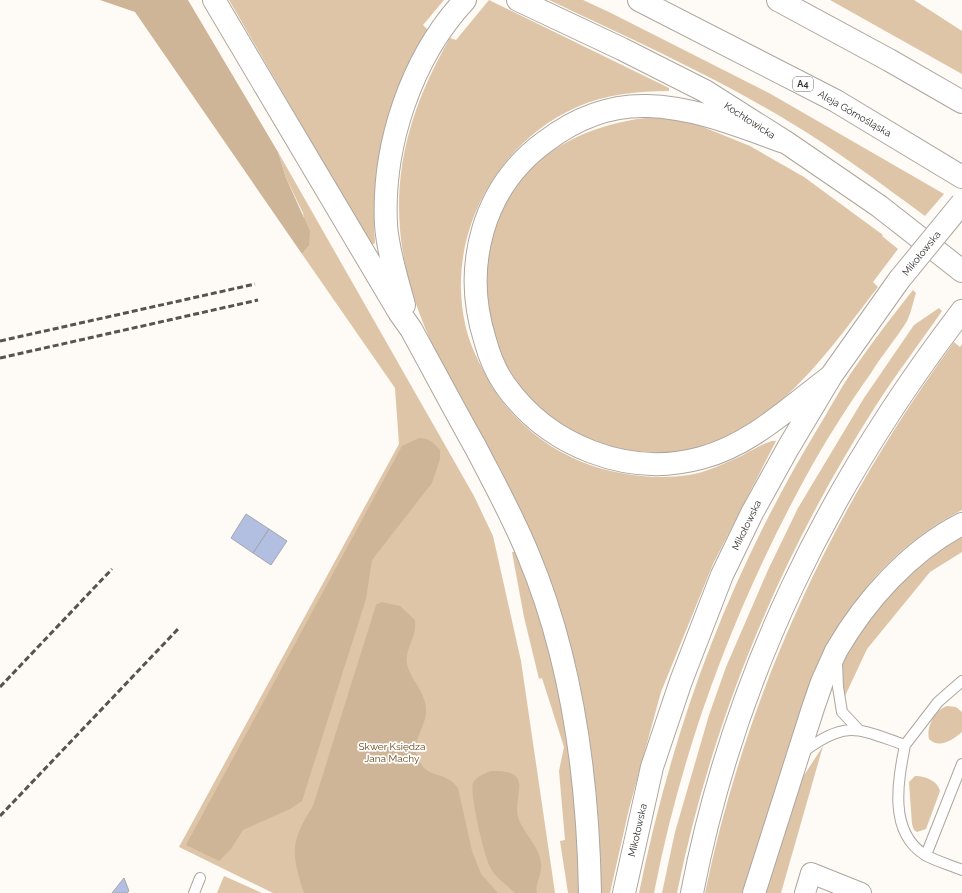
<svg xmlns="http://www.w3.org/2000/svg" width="962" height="893" font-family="Raleway,sans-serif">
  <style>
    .green { fill: #dec5a7 }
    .forest { fill: #cfb598 }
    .building { fill: #b2bfe0; stroke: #a4a8b0 }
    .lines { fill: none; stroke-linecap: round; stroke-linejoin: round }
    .lane-casing { stroke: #ada69f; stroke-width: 12 }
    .street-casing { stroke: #ada69f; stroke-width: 22 }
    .secondary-casing { stroke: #ada69f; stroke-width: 24 }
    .highway-casing { stroke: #ada69f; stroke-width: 24 }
    .lane { stroke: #fff; stroke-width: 10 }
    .street { stroke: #fff; stroke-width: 20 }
    .secondary { stroke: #fff; stroke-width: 22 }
    .highway { stroke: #fff; stroke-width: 22 }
    .rail { stroke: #565350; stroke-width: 3; stroke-dasharray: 6 3; stroke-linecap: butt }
    .secondary-bridge-casing { stroke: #ada69f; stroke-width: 24; stroke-linecap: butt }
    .secondary-bridge { stroke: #fff; stroke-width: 22 }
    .labels { text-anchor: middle; stroke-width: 3.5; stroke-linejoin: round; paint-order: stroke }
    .shield { fill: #fff; stroke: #706e6c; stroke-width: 1 }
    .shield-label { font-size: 9px; font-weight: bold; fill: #33302d }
    .street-label { font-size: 10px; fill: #33302d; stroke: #fff }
    .park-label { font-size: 10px; fill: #694614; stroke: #fff }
  </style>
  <rect width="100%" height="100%" fill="#fefaf5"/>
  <!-- green -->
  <path class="green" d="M229,0h215l-21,25 5,5 -24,43 -20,60 -7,39 -3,53 1,18 -3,2 -2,-2z
    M489,0l180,88v3c-32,0 -62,3 -92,16 -82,36 -133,132 -111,221 3,13 9,26 15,38 20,44 57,78 101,96 33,13 72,18 107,13 18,-3 34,-11 50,-18 9,-4 30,-18 37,-16l-63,123 -52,128 -32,117 -19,84h-10c2,-55 -4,-108 -12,-163 -5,-27 -9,-57 -18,-84 -11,-29 -26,-58 -39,-87 -25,-55 -49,-111 -75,-166 -11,-24 -25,-48 -34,-73 -40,-102 -26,-189 28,-282l6,2z
    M549,0h34l28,13 158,80 175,101 -19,22c-45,-33 -90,-67 -137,-95 -76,-46 -159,-83 -239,-121z
    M830,0h84l48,31v43z
    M656,117l30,3 64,26 54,31 79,58 -1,1 16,13 -25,33 5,5c-42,54 -81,112 -143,146 -37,20 -82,26 -124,14 -50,-15 -91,-48 -111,-96 -4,-9 -8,-18 -10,-27 -2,-8 -2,-17 -3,-25 -4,-39 5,-77 27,-110 31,-46 88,-68 142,-72z
    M278,152l196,344 19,40 28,125 34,232h-282l-94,-46 220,-403 -4,-56 -93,-134 7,-8 -6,-33 -17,-35z
    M913,290l3,3c-3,9 -5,20 -9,28 -11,18 -25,34 -36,52 -24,34 -47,70 -67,107 -70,129 -122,268 -150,413h-15c34,-167 90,-318 179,-465 13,-21 25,-45 40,-65 17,-25 36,-49 55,-73z
    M939,308l3,3c-22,32 -46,63 -67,96 -95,149 -163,313 -198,486h-15l13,-61 34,-117 17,-48 42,-97 30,-62 66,-110 50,-73z
    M954,342l6,5 2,-3v166c-110,57 -146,151 -181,261 -13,41 -26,81 -39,122h-37c42,-202 128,-385 249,-551z
    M962,534v18l-32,20 -63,77 -22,47c-2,-7 -5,-17 -4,-24 3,-26 55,-89 76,-106 14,-12 30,-21 45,-32z
    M512,552h3c45,107 64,225 64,341h-11l-8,-52 5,-1 -6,-69 5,-24 -22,-69 -3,1 -15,-62z
    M947,706l9,1 6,5v20c-9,8 -23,17 -33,7 -3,-12 6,-29 18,-33z
    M823,746l-42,147h-15l37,-116z
    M915,776c10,0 23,5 25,15l-14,38 -9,3 -3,-2 -2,-6 -3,-42z
    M224,876l38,17h-45z"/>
  <!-- forest -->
  <path class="forest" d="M100,0h88l90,152 8,26 24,53 -1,15 -7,8 -167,-242z
    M419,438c10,0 14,4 21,12v9l-8,24 -60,77 -6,39 -64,202 -12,8 -47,21 -12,19 -12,12 -33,-16 216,-399z
    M381,602l19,4 15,14c2,19 -11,29 -8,44 4,17 20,29 19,48 -1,19 -19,33 -5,52 9,14 26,8 37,24l14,63 9,23 17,19h-194c-13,-40 -14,-51 9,-87l63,-201z
    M491,771c47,-2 19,26 28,49 7,16 20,26 22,43 2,11 -7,22 -4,30h-22c-7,-7 -19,-15 -24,-24 -6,-9 -22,-77 -18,-86 3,-6 12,-10 18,-12z"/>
  <!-- building -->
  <path class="building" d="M246,514l23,15 -16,24 -22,-15z
    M269,529l18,12 -16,24 -18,-12z
    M124,878l5,13 -2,2h-15z"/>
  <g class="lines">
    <defs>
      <path id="lane" d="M837,662l1,25 4,25 16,17
        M905,745l33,-43 24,-21
        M803,752c44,-33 55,-23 102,-7 -7,36 -17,87 20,110 11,6 25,10 37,15
        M926,855l36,-91
        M194,893l6,-15"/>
      <path id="street" d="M805,893l6,-20 50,20"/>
      <path id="secondary" d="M214,0l185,312 12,17c22,40 43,80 65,119 18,35 37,69 52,106 45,107 60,224 62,339
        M518,0l104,49 83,42 82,52 92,63 83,65
        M787,143c-45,-16 -92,-36 -140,-37 -37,-1 -72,13 -101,35 -64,46 -84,126 -61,199 4,15 10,31 20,45 43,61 123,93 196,73 50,-13 90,-52 130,-82
        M404,305c-7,-26 -16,-53 -18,-80 -4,-79 25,-167 79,-225
        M624,893l28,-126 29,-86 41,-106 30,-62 36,-65 43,-72 68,-96
        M692,893c42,-217 136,-407 270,-582
        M754,893l59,-185 9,-26 14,-31"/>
      <path id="highway" d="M639,0l197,101 126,76
        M778,0l111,60 73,42
        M836,651c29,-50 73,-100 126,-127"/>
    </defs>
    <!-- lane casing -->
    <use href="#lane" class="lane-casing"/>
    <!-- street casing -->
    <use href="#street" class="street-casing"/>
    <!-- secondary casing -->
    <use href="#secondary" class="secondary-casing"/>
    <!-- highway casing -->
    <use href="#highway" class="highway-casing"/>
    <!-- lane -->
    <use href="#lane" class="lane"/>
    <!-- street -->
    <use href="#street" class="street"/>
    <!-- secondary -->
    <use href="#secondary" class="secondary"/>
    <!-- highway -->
    <use href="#highway" class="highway"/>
    <!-- rail -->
    <path class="rail" d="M0,341l255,-57
      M0,358l258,-58
      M0,687l112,-118
      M0,816l178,-187"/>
    <defs>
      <path id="secondary-bridge" d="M899,280l63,-77"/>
    </defs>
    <!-- secondary-bridge casing -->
    <use href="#secondary-bridge" class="secondary-bridge-casing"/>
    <!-- secondary-bridge -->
    <use href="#secondary-bridge" class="secondary-bridge"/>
  </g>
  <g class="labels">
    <!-- shield labels -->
    <rect class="shield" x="793" y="77" width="20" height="14" rx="3"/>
    <g class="shield-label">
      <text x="803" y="87">A4</text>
    </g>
    <!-- street labels -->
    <g class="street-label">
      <text transform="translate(855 113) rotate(30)" y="4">Aleja Górnośląska</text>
      <text transform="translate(750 120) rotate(33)" y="4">Kochłowicka</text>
      <text transform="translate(921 253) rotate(-51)" y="4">Mikołowska</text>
      <text transform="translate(746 525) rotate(-64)" y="4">Mikołowska</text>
      <text transform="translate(637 830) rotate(-77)" y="4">Mikołowska</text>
    </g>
    <!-- park labels -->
    <g class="park-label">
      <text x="392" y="750">Skwer Księdza<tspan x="392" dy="12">Jana Machy</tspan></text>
    </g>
  </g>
</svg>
